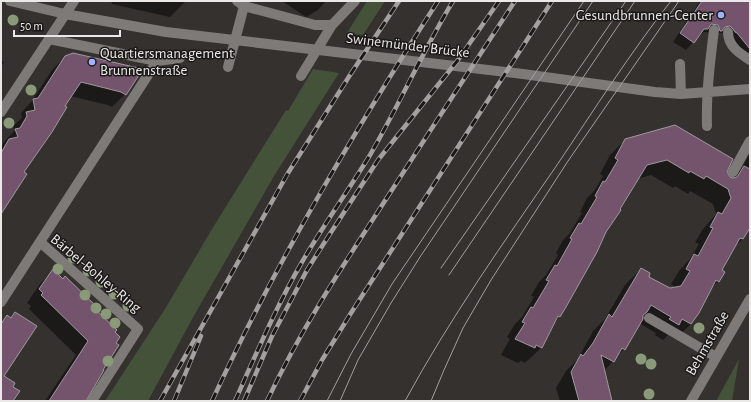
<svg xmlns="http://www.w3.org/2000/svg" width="751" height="402" font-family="'Alegreya Sans',sans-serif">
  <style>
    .green { fill: #45523a }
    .shadow { fill: #0007 }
    .building { fill: #74546c; stroke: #9e9a9d }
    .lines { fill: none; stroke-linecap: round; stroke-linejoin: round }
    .minor { stroke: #7e7a78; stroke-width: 10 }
    .tram { stroke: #a3a09f; stroke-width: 1 }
    .rail-casing { stroke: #a3a09f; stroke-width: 4.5 }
    .rail { stroke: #1b1918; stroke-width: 3; stroke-dasharray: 9; stroke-linecap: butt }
    .tree { fill: #8a9a79 }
    .poi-dot { fill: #a0b3fd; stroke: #1b1918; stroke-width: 1.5 }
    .labels { text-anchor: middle; stroke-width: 3; stroke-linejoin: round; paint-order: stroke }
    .poi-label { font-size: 15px; fill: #ebe9e8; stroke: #1b1918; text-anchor: end }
    .street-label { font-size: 15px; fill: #ebe9e8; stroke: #1b1918 }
  </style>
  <rect width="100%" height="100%" fill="#34312f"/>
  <!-- green -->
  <path class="green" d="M367,1h18l-22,34 -16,-2z
    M313,69l26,4 -65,103 -83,145 -43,80h-43l60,-92 47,-80 74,-119 2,1z
    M739,359l-7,42h-16z"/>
  <!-- shadow -->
  <path class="shadow" d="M111,1h75l-16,16 -58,-13z
    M282,1h44l-8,9 -12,7z
    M700,1h50v57l-28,-25 -18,-1 -6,5 -12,13 -13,-8z
    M66,56l59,38 -13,13 -4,-2 -38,-9 -47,77 -22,39v-65l2,-3v-1l12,-13 -2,-4 9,-8 -1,-5 11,-12 20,-31z
    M1,61l3,1 -3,5z
    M626,139l99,34 6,6 11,-11 8,-15v67l-7,19 -10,9 -12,22 -2,11 -10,9 -18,34 -16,15 -7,-4 -5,5 -8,-5 1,-2 -17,-10 -15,26 -20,22 8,30h-52l-4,-13 10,-17 12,-12 15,-28 12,-12 20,-34 16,-16 6,8 22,12 5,-1 1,-1 -4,-3 8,-13 11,-12 9,-15 -4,-2 8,-13 13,-15 -3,-10 -23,-13 -2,3 -13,-8 -2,2 -22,-13 -14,4 -31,53 -65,116 -16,15 -4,-2 -3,2 -17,-8 9,-16 -3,-2 8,-13 7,-7 12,-20 -3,-1 8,-14 7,-7 12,-20 -2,-2 7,-13 7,-7 12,-20 -2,-1 7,-14 8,-8 8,-14 -3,-2 10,-19z
    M53,271l40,37 -8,93h-40l31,-46 -47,-46 2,-3 -4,-3 13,-19z"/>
  <!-- building -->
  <path class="building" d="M702,1h48v48l-13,-16 -2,-1 -2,-3 -3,-3 -5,1 -3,4h-2l-2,-6 -7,-1 -3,5h-4l-10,14 -14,-10z
    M73,53l70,16 -17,26 -5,-3 -40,-10 -16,24 2,1 -15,25 -28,40 3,2 -26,40v-61l8,-14 9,-2 -3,-8 5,-1 7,-12 -1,-4 9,-2 -2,-11 5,-1 27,-42z
    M675,125l58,34 -6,13 3,5 3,1 4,-1 7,-11 6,3v59l-7,11 -3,-1 -18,32 3,2 -6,10 -3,-2 -17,33 -8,11 -9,-5 -3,6 -10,-6 2,-2 -20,-12 -4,7 -4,3v4l-18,31 -3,-2 -8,14 -13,-7 11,46h-33l-8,-29 10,-18 2,2 10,-13 16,-29 3,3 29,-49 9,5 -1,4 21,11 11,-2 9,-15 -4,-2 8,-15 4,2 15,-28 -3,-1 8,-15 4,2 9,-16 -3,-9 -22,-13 -2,3 -14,-8 -1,2 -22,-13 -20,5 -27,44 1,1 -15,22 -9,20 -31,55 -6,10 -2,-1 -16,32 -6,-3 -1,3 -20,-9 10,-16 -3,-1 9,-15 2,1 16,-27 -3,-1 9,-15 2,1 15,-27 -2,-1 9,-15 2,1 16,-27 -2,-1 8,-15 2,1 13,-22 -3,-2 10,-19z
    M53,269l10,10 2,-3 31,30 -2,2 23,22 -2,2 5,5 -4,6 3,2 -16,25h1l-18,31h-37l39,-60 -47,-46 2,-2 -4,-4z
    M15,312l22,14 -33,50 11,7 -2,4 7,4 -7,10h-12v-77l6,-9 4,3z"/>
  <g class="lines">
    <!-- minor -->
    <path class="minor" d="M10,1l55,13 101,18 357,42 132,18 26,2 69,-5
      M237,1l7,5 71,19h17l23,-24
      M728,32c0,14 11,21 22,28
      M49,39l108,22 23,-3
      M680,64l1,30
      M228,67l16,-61
      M301,76l31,-51
      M1,112l73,-111
      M707,126c-1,-32 3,-64 7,-96
      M733,172l17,-31
      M40,242l98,87 -46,72
      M1,302l156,-241
      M649,318l67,39
      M691,401l59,-102"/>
    <!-- tram -->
    <path class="tram" d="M441,268l185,-267
      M449,275l186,-274
      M327,401l24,-47 41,-70 192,-283
      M340,401l18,-41 33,-57 29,-46 173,-256
      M405,401c45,-83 99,-159 152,-236 37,-55 73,-112 114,-164
      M431,401l13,-31 19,-42 28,-48 77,-119 111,-160"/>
    <defs>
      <path id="rail" d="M160,401l128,-228 62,-98 49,-74
        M174,401l27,-65
        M212,401c64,-139 143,-271 226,-400
        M235,401c21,-47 41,-94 67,-139 21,-36 46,-71 68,-107 29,-50 53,-104 83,-154
        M244,401l28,-65 35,-66 19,-30 52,-80 80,-100 41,-59
        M267,401c32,-68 71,-128 112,-191 45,-70 90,-139 136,-209
        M300,401l22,-41 29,-47 201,-312"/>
    </defs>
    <!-- rail casing -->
    <use href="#rail" class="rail-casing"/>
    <!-- rail -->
    <use href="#rail" class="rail"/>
  </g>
  <!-- trees -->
  <g class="tree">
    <circle cx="13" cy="20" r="5.5"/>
    <circle cx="31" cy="90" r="5.5"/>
    <circle cx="9" cy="123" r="5.5"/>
    <circle cx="73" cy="258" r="5.5"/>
    <circle cx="58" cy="269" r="5.5"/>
    <circle cx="88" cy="271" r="5.5"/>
    <circle cx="101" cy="282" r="5.5"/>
    <circle cx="114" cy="294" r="5.5"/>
    <circle cx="85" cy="295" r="5.5"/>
    <circle cx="128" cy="306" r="5.5"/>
    <circle cx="96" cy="308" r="5.5"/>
    <circle cx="106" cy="314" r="5.5"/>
    <circle cx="115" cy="323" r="5.5"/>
    <circle cx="699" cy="328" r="5.5"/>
    <circle cx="641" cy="359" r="5.5"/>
    <circle cx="108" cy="361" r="5.5"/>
    <circle cx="651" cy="364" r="5.5"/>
    <circle cx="649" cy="394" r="5.5"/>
  </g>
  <!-- markers -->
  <g class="poi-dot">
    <circle cx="721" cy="15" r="4"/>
    <circle cx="92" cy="62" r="4"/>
  </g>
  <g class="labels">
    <!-- poi labels -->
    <g class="poi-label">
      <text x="713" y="20">Gesundbrunnen-Center</text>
      <text x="100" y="58" text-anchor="start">Quartiersmanagement<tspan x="100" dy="17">Brunnenstraße</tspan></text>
    </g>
    <!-- street labels -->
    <g class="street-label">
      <text transform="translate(408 45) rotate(7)" y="5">Swinemünder Brücke</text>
      <text transform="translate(96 273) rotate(40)" y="5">Bärbel-Bohley-Ring</text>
      <text transform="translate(707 343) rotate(-60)" y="5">Behmstraße</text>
    </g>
  </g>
  <!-- border -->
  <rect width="751" height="402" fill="none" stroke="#ebe9e8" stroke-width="4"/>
  <!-- scale -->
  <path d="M14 30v6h106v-6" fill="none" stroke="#ebe9e8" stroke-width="2"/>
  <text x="20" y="30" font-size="12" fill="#ebe9e8" stroke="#1b1918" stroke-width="3" paint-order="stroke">50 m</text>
</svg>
